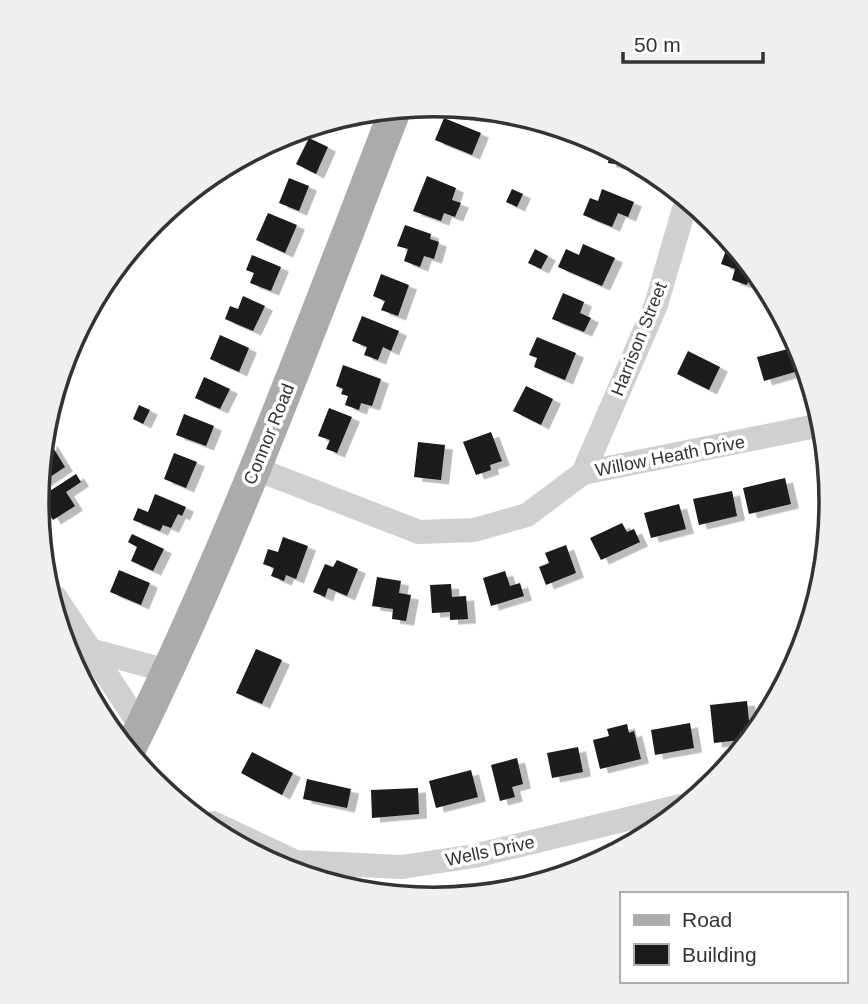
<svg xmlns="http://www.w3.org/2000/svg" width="868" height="1004" font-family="Arial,sans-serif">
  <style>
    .building { fill: #1a1a1a; filter: url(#shadow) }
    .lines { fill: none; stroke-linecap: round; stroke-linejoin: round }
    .minor { stroke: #d0d0d0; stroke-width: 24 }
    .major { stroke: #ababab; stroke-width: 32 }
    .labels { text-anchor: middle; stroke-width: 7; stroke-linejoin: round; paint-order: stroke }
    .street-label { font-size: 18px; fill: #333; stroke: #fff }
    .rim { fill: none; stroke: #333; stroke-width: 3.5 }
  </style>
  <defs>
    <filter id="shadow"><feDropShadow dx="8" dy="4.5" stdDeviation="0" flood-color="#0004"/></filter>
  </defs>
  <rect width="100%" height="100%" fill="#fff"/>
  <!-- building -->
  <path class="building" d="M444,118l37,15 -9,22 -37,-15z
    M309,138l19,9 -12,27 -20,-10z
    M610,151l24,16 -26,-4z
    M427,176l29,12 -4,12 9,3 -6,14 -11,-4 -3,8 -28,-10z
    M289,178l20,8 -10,25 -20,-8z
    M512,189l11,5 -6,13 -11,-5z
    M602,189l32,13 -6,15 -10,-4 -6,14 -29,-12 7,-17 8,3z
    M268,213l29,12 -12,28 -29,-13z
    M405,225l26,9 -1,5 9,3 -5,17 -10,-3 -4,11 -16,-6 4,-12 -11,-3z
    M729,242l21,32 -3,11 -15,-5 3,-11 -14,-5z
    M583,244l32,14 -13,28 -44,-19 8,-18 13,6z
    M535,249l13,7 -7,13 -13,-6z
    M252,255l29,12 -10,24 -21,-8 4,-10 -8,-3z
    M381,274l28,11 -11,31 -17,-6 4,-9 -12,-5z
    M563,293l21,9 -4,11 11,5 -7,14 -32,-13z
    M243,296l22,10 -12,25 -28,-12 5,-13 8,3z
    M362,316l37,15 -8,20 -8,-4 -5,13 -14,-5 3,-8 -15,-6z
    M220,335l29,13 -10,24 -29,-13z
    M537,337l39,16 -11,27 -31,-13 3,-9 -8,-3z
    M792,348l6,23 -34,10 -7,-24z
    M688,351l32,16 -11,23 -32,-16z
    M343,365l38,14 -9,27 -11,-3 -2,7 -14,-5 3,-9 -7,-2 2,-5 -7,-3z
    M204,377l26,12 -10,20 -25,-11z
    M526,386l27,13 -12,26 -28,-14z
    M139,405l11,5 -7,14 -10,-5z
    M329,408l23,9 -15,36 -11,-4 4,-9 -12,-4z
    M184,414l30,12 -8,20 -30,-11z
    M491,432l11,29 -12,4 1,5 -15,5 -13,-33z
    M49,441l16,26 -24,16z
    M418,442l27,3 -4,35 -27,-3z
    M174,453l23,9 -11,26 -22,-9z
    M76,474l5,8 -15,10 9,14 -22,14 -14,-22z
    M785,478l6,26 -42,10 -6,-26z
    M732,491l5,25 -38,9 -6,-26z
    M155,494l31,13 -4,9 -4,-2 -7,14 -8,-3 -3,6 -27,-11 5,-12 10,4z
    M679,504l7,25 -35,9 -7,-25z
    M622,523l5,9 7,-3 6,13 -39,18 -11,-22z
    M132,534l32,15 -11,22 -22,-10 6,-14 -9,-5z
    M283,537l25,9 -12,33 -10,-4 -2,6 -13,-5 3,-8 -11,-4 5,-15 10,3z
    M566,545l10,28 -30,12 -7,-18 10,-4 -4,-10z
    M337,560l21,9 -11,27 -19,-8 -3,9 -12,-5 12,-28 8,3z
    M119,570l31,13 -9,22 -31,-13z
    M505,571l5,15 10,-3 4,13 -33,10 -8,-28z
    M377,577l24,4 -2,12 12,2 -5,26 -14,-2 1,-10 -21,-3z
    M451,584l1,13 14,-1 2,23 -18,1v-8l-18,1 -2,-28z
    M256,649l26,11 -20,44 -26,-11z
    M747,701l3,30 -10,1v8l-26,3 -4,-38z
    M690,723l4,25 -39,7 -4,-25z
    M627,724l2,9 5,-2 7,28 -41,10 -7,-29 16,-4 -2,-7z
    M578,747l5,25 -31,6 -5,-25z
    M252,752l41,21 -11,22 -41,-22z
    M517,758l6,26 -11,3 3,10 -15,4 -9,-36z
    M471,770l7,27 -42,11 -7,-27z
    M307,779l44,10 -4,19 -44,-9z
    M418,788l1,26 -47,4 -1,-28z"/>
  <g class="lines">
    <!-- minor -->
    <path class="minor" d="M256,469l163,63 55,-2 53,-15 56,-42 233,-47
      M583,473l73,-168 30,-103
      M56,598l85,129
      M90,650l78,21
      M213,823l83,39 9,11
      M296,862l106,5 72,-11 207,-50"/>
    <!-- major -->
    <path class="major" d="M130,749c102,-206 181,-422 264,-636"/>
  </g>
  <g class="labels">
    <!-- street labels -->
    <g class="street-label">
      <text transform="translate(639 339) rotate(-68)" y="6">Harrison Street</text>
      <text transform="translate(269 434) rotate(-68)" y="6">Connor Road</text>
      <text transform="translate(670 456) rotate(-11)" y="6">Willow Heath Drive</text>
      <text transform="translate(490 851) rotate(-12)" y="6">Wells Drive</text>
    </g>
  </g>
  <!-- crop -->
  <path d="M0 0H868V1004H0ZM49 502a385 385 0 1 1 770 0a385 385 0 1 1-770 0Z" fill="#efefef" fill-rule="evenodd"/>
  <path class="rim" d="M49 502a385 385 0 1 1 770 0a385 385 0 1 1-770 0Z"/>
  <!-- legend -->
  <rect x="620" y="892" width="228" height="91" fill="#ffffff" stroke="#adadad" stroke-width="2"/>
  <rect x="634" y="915" width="35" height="10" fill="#ababab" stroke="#adadad" stroke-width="2"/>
  <text x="682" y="927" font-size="21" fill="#333333">Road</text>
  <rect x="634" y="944" width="35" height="21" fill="#1a1a1a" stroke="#adadad" stroke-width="2"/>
  <text x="682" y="962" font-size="21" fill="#333333">Building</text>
  <!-- scale -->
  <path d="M623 52v10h140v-10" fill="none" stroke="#333333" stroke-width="3.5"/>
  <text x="634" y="52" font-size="21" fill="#333333" stroke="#ffffff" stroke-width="5" paint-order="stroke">50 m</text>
</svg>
